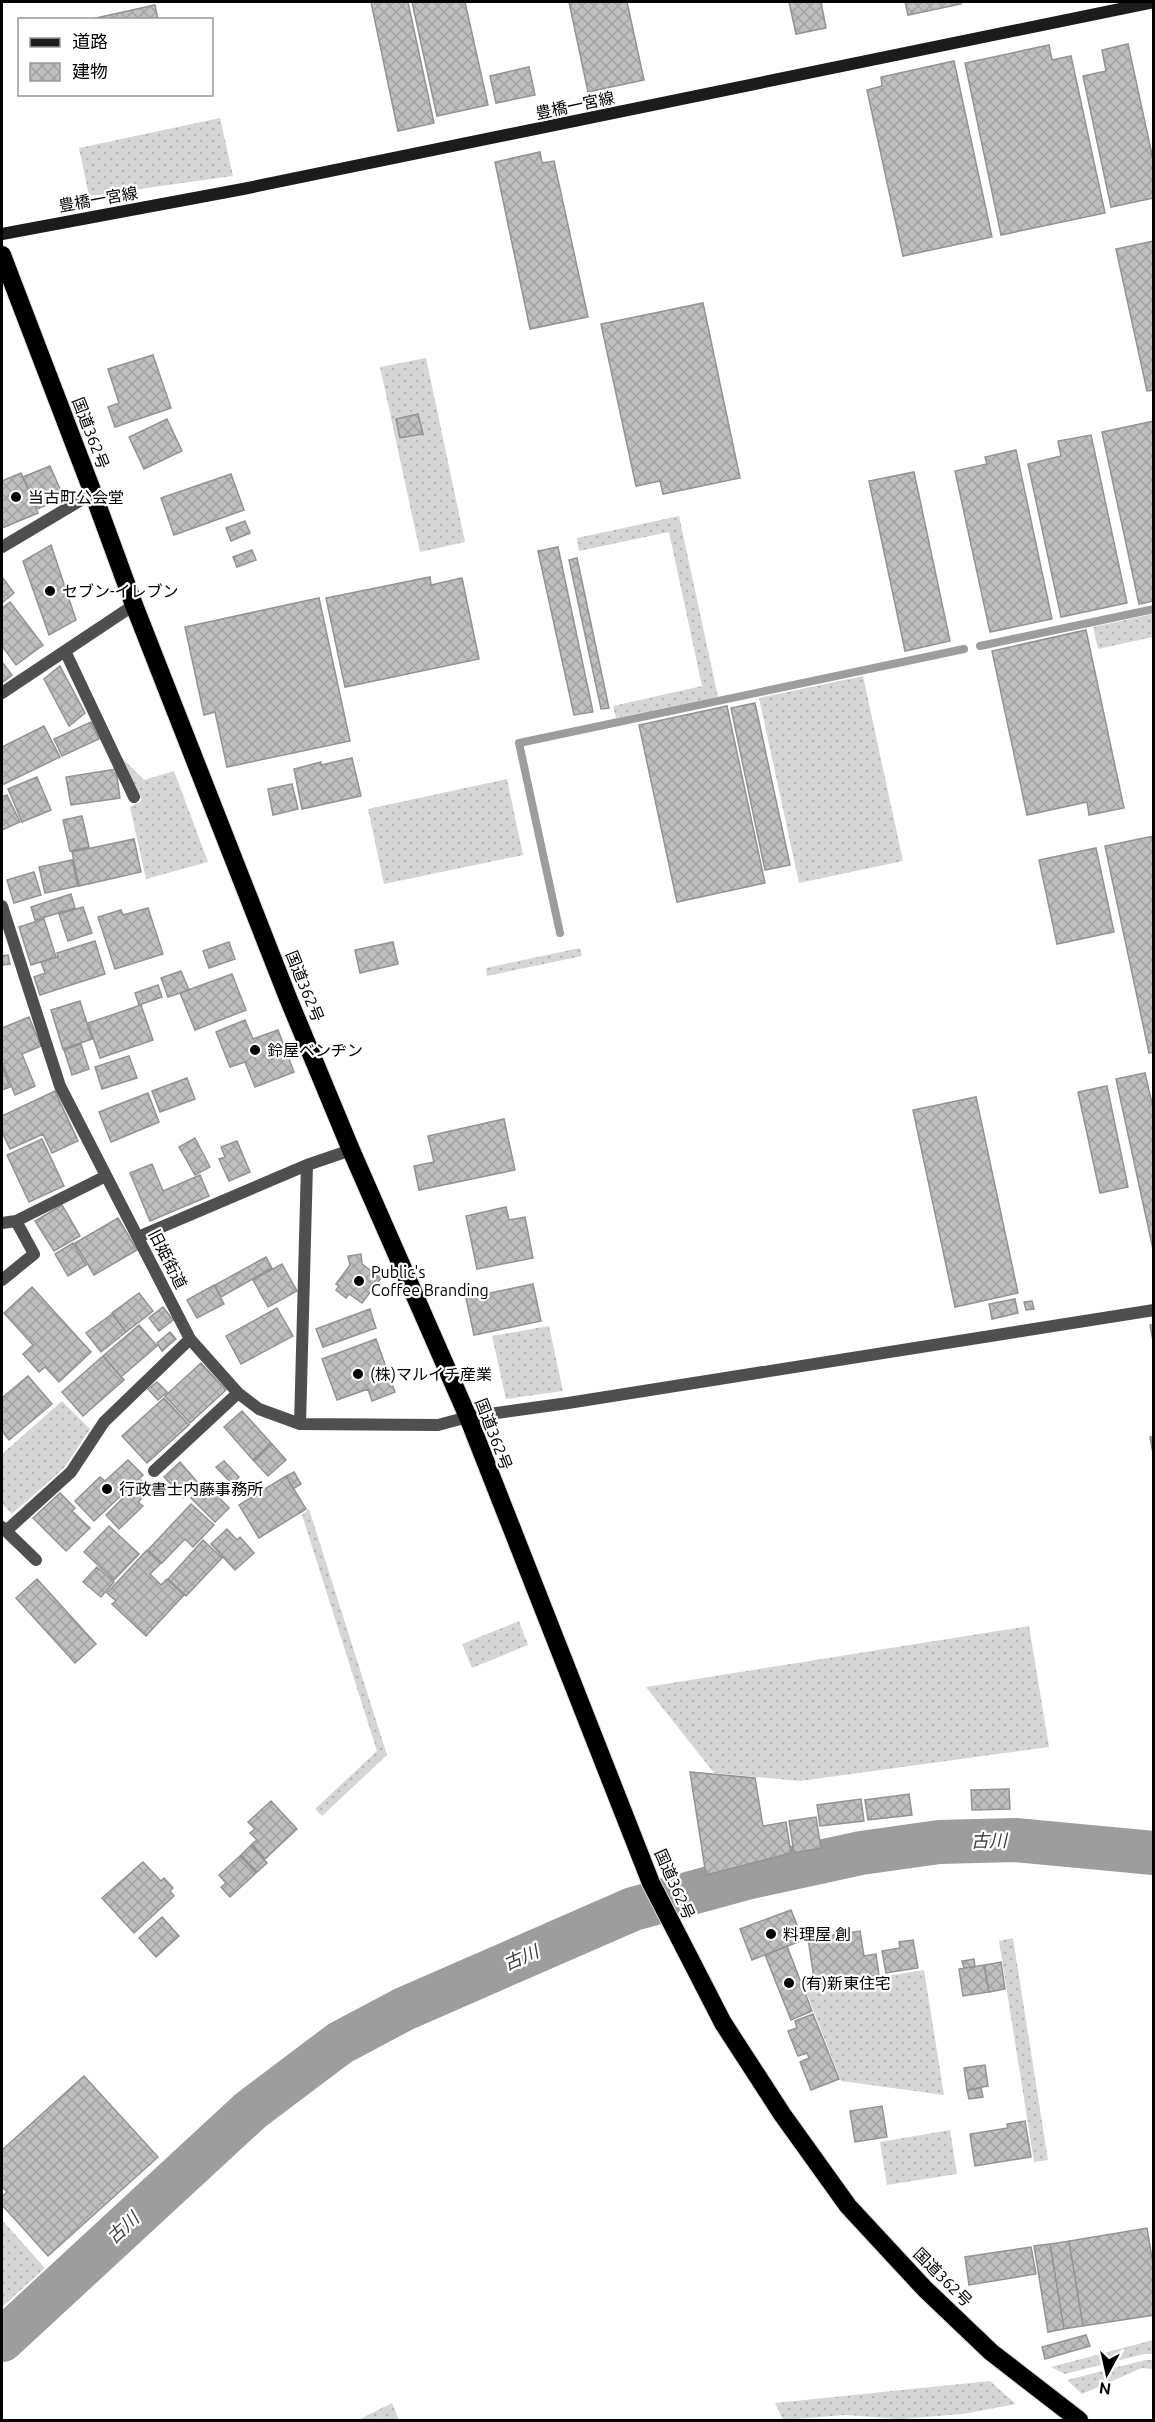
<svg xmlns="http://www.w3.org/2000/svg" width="1155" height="2422" font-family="Ubuntu,'Noto Sans JP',sans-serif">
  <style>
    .grass { fill: url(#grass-dots) }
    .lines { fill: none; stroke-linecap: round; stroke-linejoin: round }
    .stream { stroke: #9d9d9d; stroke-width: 8 }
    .river { stroke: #9d9d9d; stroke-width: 44 }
    .building { fill: url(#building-cross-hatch); stroke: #939393; stroke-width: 1.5 }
    .highway-casing { stroke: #dbdbdb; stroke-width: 20 }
    .street { stroke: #4f4f4f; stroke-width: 12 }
    .secondary { stroke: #1c1c1c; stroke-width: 12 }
    .highway { stroke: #000; stroke-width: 18 }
    .poi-dot { fill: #000; stroke: #fff; stroke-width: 2 }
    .labels { text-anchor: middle; stroke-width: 4.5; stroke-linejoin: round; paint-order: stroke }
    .street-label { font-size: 16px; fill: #000; stroke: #fff }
    .poi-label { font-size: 16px; fill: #000; stroke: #fff; text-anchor: start }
    .water-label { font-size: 18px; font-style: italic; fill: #3e3e3e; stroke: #fff }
  </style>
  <defs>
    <pattern id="grass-dots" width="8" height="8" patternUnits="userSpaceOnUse" patternTransform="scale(1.5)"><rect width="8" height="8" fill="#d6d6d6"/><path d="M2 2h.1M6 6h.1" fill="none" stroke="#b6b6b6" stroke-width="1.8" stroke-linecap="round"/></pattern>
    <pattern id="building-cross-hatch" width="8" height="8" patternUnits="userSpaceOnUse" patternTransform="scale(1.5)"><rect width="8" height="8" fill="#bfbfbf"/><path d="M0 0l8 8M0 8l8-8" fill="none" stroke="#a2a2a2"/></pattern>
  </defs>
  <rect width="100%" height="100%" fill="#fff"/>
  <!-- grass -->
  <path class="grass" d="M220,118l13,58 -144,20 -10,-48z
    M426,358l39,184 -45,10 -40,-185z
    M679,516l39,181 -102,21 -3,-12 89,-20 -33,-154 -90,19 -2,-13z
    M1153,614v23l-55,12 -5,-22z
    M863,676l40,185 -104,22 -40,-185z
    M120,756l24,24 30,-9 34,91 -62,17 -16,-72 12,-6z
    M507,779l16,76 -139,29 -16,-75z
    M580,948l2,8 -95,20 -1,-8z
    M549,1326l14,65 -57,8 -14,-63z
    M62,1401l28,28 -26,39 -52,46 -10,-10v-50z
    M309,1509l78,246 -65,61 -7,-7 62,-58 -75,-236z
    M519,1621l9,24 -56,23 -10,-24z
    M1029,1626l20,121 -249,34 -86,-8 -68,-86z
    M1013,1938l35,222 -14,2 -35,-221z
    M924,1970l20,125 -103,-14 -36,-92z
    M950,2130l7,44 -70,11 -7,-43z
    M2,2220l43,48 -43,39z
    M1153,2340v14h-9l-79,20 -14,-7z
    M1145,2360h8v9l-11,-1 -60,26 -15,-14z
    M990,2381l26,23 -53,10 -63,5 -55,-4 -62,5 -8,-17z
    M392,2403l7,17h-41z"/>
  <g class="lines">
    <!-- stream -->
    <path class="stream" d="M980,646l174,-37
      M560,933l-41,-190 445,-94"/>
    <!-- river -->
    <path class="river" d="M2,2340l249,-230 89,-67 64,-34 229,-100 113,-31 115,-25 78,-11 76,-2 139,13"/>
  </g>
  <!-- building -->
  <path class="building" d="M371,2h37l26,121 -36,8z
    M412,2h53l23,103 -51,11z
    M569,2h58l17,78 -56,12z
    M789,2h32l5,26 -30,6z
    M905,2h56v2l-53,11z
    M155,5l3,15h-71z
    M1128,44l26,120v34l-43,9 -28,-131 23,-5 -4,-21z
    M1049,45l3,15 19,-4 34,157 -104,22 -36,-172z
    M954,61l38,176 -89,19 -36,-166 15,-4 -1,-9z
    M529,67l6,28 -39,8 -6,-27z
    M540,152l2,11 12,-2 34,156 -58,12 -35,-167z
    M1154,241v149l-7,1 -31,-142z
    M703,303l37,175 -77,16 -3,-13 -24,5 -35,-162z
    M153,355l18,53 -56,19 -7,-20 11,-4 -11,-34z
    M418,414l5,20 -23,4 -4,-19z
    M167,419l15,32 -38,18 -15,-32z
    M1154,421v180l-15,3 -37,-172z
    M1091,435l36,168 -66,14 -33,-153 33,-8 -3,-15z
    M1016,450l36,169 -62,13 -35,-161 32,-7 -2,-7z
    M50,466l14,32 -27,11 -14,-32z
    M914,472l36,169 -45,10 -36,-170z
    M21,473l17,40 -36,15v-47z
    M231,474l13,36 -70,25 -13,-37z
    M245,521l5,12 -19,8 -5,-13z
    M51,545l25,75 -27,15 -26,-74z
    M558,547l35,165 -19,3 -36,-164z
    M252,550l4,10 -19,7 -4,-10z
    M577,558l32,150 -8,1 -32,-149z
    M2,577l12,16 -12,10z
    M430,577l1,8 31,-7 17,81 -134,28 -19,-89z
    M319,598l31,143 -123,26 -12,-55 -11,3 -19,-88z
    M10,602l33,43 -27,20 -14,-19v-38z
    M1086,630l38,178 -35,7 -2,-13 -60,13 -35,-164z
    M2,662l10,13 -10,8z
    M60,666l25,47 -16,13 -25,-47z
    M755,703l35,162 -25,5 -34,-162z
    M727,706l38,177 -88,19 -38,-177z
    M91,722l8,17 -37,17 -8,-17z
    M44,726l16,31 -58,28v-38z
    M352,758l9,38 -59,13 -8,-40 27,-7v3z
    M116,769l4,29 -49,7 -5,-28z
    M37,777l14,33 -29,12 -14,-33z
    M292,784l6,25 -25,6 -5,-26z
    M7,795l13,27 -18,8v-33z
    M82,816l7,31 -19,4 -7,-31z
    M1154,836v216l-5,1 -44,-207z
    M134,839l7,33 -62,14 -7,-34z
    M1096,848l18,84 -57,12 -18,-84z
    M72,860l6,26 -33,7 -6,-26z
    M34,872l7,23 -27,8 -7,-23z
    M71,894l4,14 -40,12 -4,-13z
    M83,907l9,26 -24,8 -9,-27z
    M148,908l15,46 -48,15 -17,-52 23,-7 2,5z
    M44,919l12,38 -25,8 -12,-38z
    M95,941l10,33 -65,21 -6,-18 11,-4 -4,-11 17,-5 -1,-4z
    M229,942l6,17 -26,9 -6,-17z
    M393,942l5,22 -38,9 -5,-23z
    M8,955l2,9 -8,1v-9z
    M181,971l8,19 -21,7 -7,-19z
    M232,974l14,36 -51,20 -15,-37z
    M158,985l4,12 -23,8 -4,-12z
    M80,1001l12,38 -29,10 -12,-39z
    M141,1005l12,35 -53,18 -12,-35z
    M29,1017l12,29 -19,8 13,32 -20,9 -13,-33v-34z
    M245,1020l8,19 25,-9 16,42 -39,15 -10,-25 -15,5 -14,-35z
    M81,1044l8,25 -17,6 -8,-25z
    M129,1056l8,22 -35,11 -7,-22z
    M2,1066l8,21 -8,3z
    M1145,1073l9,39v142l-38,-175z
    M187,1078l8,21 -35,13 -8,-21z
    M1107,1086l21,101 -28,6 -22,-101z
    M55,1091l23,50 -26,12 -9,-19 -33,15 -8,-17v-16z
    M148,1093l11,29 -48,20 -12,-30z
    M976,1097l42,196 -63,14 -42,-197z
    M504,1119l11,51 -96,20 -5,-24 20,-4 -6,-26z
    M195,1138l15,29 -15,8 -16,-28z
    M42,1139l22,47 -35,16 -22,-47z
    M237,1141l13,31 -21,9 -10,-22 6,-2 -4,-10z
    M152,1164l11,27 37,-16 9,21 -59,25 -20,-48z
    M62,1205l18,31 -26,15 -19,-30z
    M506,1207l3,13 16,-3 8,41 -56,11 -11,-53z
    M118,1218l19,32 -43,25 -19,-32z
    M73,1243l13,22 -18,11 -13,-22z
    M361,1254l1,10 19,14 -19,25 -13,-9 -3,4 -10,-8 3,-4 -3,-2 14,-19 -2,-9z
    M266,1257l6,11 -51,29 -6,-12z
    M282,1264l15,27 -29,16 -15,-27z
    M533,1284l8,37 -67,14 -8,-37z
    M214,1285l10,19 -27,14 -10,-18z
    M32,1287l59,65 -32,30 -14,-15 -6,5 -16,-18 10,-9 -29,-32z
    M139,1293l14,18 -27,21 -14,-19z
    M1015,1299l3,14 -26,6 -3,-15z
    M1032,1301l2,8 -8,1 -2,-8z
    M163,1307l10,13 -14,11 -10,-13z
    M277,1308l16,28 -52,28 -15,-28z
    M370,1309l6,19 -53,19 -7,-18z
    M112,1314l14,18 -25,20 -15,-19z
    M139,1325l18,21 -36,31 -18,-21z
    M1150,1325h4v21z
    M170,1332l6,7 -14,12 -5,-8z
    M376,1339l19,53 -23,9 -4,-12 -31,11 -15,-41z
    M103,1356l21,24 -41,36 -21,-24z
    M201,1363l25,27 -36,33 -25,-27z
    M28,1376l24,28 -43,36 -7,-9v-36l1,2z
    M157,1382l10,10 -9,8 -10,-11z
    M164,1398l25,27 -42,38 -25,-27z
    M242,1411l29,32 -18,17 -29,-33z
    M1150,1437h4v17h-1z
    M272,1444l14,16 -18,16 -14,-15z
    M128,1460l15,15 -49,46 -19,-20 25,-24 5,4z
    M224,1461l15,16 -7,7 -16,-17z
    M180,1462l19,22 -15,14 -20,-21z
    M294,1472l7,12 -8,5 -7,-13z
    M286,1476l20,33 -47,29 -20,-33z
    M141,1480l10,9 -13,13 5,4 -24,23 -13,-14z
    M206,1484l23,24 -14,14 -24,-24z
    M60,1493l15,15 -3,3 18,17 -24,23 -33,-33z
    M191,1504l23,21 -21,22 -8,-8 -23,24 -14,-13z
    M109,1526l30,28 -25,26 -30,-28z
    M227,1529l10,11 3,-3 14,16 -19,17 -24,-26z
    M203,1540l19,18 -36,38 -18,-17z
    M147,1550l14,13 -11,11 11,11 6,-6 17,16 -38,41 -34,-32 4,-3 -9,-8z
    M97,1567l17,15 -13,15 -18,-15z
    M37,1579l59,65 -21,19 -59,-65z
    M690,1772l65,6 8,48 23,-4 5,31 -85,22z
    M1009,1789l1,20 -38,1 -1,-20z
    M909,1794l3,21 -44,5 -3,-20z
    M861,1799l3,22 -44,5 -3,-21z
    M271,1801l26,28 -32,30 -13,-15 5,-4 -7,-7 5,-4 -7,-7z
    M816,1817l5,31 -27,5 -5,-32z
    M251,1845l16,18 -10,9 -16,-17z
    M240,1856l16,17 -26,24 -9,-10 5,-4 -7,-8z
    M143,1862l18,19 3,-3 9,10 -3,3 4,5 -40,37 -32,-35z
    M791,1910l12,30 -51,20 -12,-31z
    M162,1917l17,19 -23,21 -17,-19z
    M860,1931l4,25 12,-2 3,21 -64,10 -7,-46z
    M913,1940l5,28 -32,5 -4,-22 18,-3 -1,-6z
    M787,1946l25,65 -21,9 -26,-65z
    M974,1959l1,8 -11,1 -2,-7z
    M1001,1962l4,27 -16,3 -5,-27z
    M984,1965l5,27 -26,4 -4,-27z
    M813,2014l26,65 -28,11 -11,-28 9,-4 -2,-5 -9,3 -10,-25 9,-3 -2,-7z
    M985,2065l3,21 -21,4 -3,-22z
    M84,2076l74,81 -110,99 -46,-51v-8l5,-5 -5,-6v-36z
    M981,2088l2,9 -14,2 -2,-9z
    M882,2106l5,31 -32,5 -5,-31z
    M1025,2121l6,36 -56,9 -5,-32 38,-6 -1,-4z
    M1147,2228l7,42v45l-71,11 -14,-85z
    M1069,2241l14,85 -19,3 -14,-85z
    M1050,2244l14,85 -16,3 -14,-86z
    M1031,2247l5,27 -67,11 -4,-28z
    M1086,2335l4,11 -45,13 -3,-12z"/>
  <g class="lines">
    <defs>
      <path id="highway" d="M2,255l91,238 41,112 154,393 63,152 117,267 183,466 72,140 59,91 66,92 77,83 66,63 88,68"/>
    </defs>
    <!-- highway casing -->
    <use href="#highway" class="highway-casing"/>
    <!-- street -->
    <path class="street" d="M2,547l91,-54
      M65,651l69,146
      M2,693l132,-88
      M2,906l58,180 130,253 48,54 21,16 41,15 138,1 30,-8 100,-14 586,-93
      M2,1223l14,-2 90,-45
      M138,1237l169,-72 44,-15
      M2,1280l32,-26 -18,-33
      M300,1424l7,-259
      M154,1471l84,-78
      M2,1527l34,33
      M6,1531l65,-59 33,-50 86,-83"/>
    <!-- secondary -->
    <path class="secondary" d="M2,234l241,-45 911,-187"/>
    <!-- highway -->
    <use href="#highway" class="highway"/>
  </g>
  <!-- markers -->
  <g class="poi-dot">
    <circle cx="16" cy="497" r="6"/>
    <circle cx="50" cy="591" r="6"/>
    <circle cx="255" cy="1050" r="6"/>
    <circle cx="359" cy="1281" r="6"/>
    <circle cx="358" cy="1374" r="6"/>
    <circle cx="107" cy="1489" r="6"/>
    <circle cx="771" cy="1934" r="6"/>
    <circle cx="789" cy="1983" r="6"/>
  </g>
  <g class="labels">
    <!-- street labels -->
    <g class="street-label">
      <text transform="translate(575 105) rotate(-12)" y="6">豊橋一宮線</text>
      <text transform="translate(98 199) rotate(-10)" y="6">豊橋一宮線</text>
      <text transform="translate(91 433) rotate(69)" y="6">国道362号</text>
      <text transform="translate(305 986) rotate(68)" y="6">国道362号</text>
      <text transform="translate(168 1259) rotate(63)" y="6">旧姫街道</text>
      <text transform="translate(494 1434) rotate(69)" y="6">国道362号</text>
      <text transform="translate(675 1884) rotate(66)" y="6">国道362号</text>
      <text transform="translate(943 2277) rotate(45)" y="6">国道362号</text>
    </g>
    <!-- poi labels -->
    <g class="poi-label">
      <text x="28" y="503">当古町公会堂</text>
      <text x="62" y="597">セブン-イレブン</text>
      <text x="267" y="1056">鈴屋ベンヂン</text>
      <text x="371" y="1278">Public's<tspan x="371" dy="18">Coffee Branding</tspan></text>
      <text x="370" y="1380">(株)マルイチ産業</text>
      <text x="119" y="1495">行政書士内藤事務所</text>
      <text x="783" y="1940">料理屋 創</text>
      <text x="801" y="1989">(有)新東住宅</text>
    </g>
    <!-- water labels -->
    <g class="water-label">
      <text transform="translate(989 1841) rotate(-1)" y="6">古川</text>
      <text transform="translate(521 1958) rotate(-24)" y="6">古川</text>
      <text transform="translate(123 2228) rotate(-43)" y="6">古川</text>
    </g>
  </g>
  <!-- border -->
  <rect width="1155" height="2422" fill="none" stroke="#000000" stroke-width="6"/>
  <!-- legend -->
  <rect x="18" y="18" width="195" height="78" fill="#ffffff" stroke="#999999" stroke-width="1.5"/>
  <rect x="30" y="38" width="30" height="9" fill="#1c1c1c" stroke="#999999" stroke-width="1.5"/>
  <text x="72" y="48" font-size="18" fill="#000000">道路</text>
  <rect x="30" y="63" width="30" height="18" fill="url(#building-cross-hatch)" stroke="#999999" stroke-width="1.5"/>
  <text x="72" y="78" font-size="18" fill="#000000">建物</text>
  <!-- north arrow -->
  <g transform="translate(1107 2374) rotate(188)" stroke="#ffffff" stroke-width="4.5" paint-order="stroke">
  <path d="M0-4.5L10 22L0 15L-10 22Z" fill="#000000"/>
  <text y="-9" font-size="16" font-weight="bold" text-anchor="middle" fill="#000000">N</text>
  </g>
</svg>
